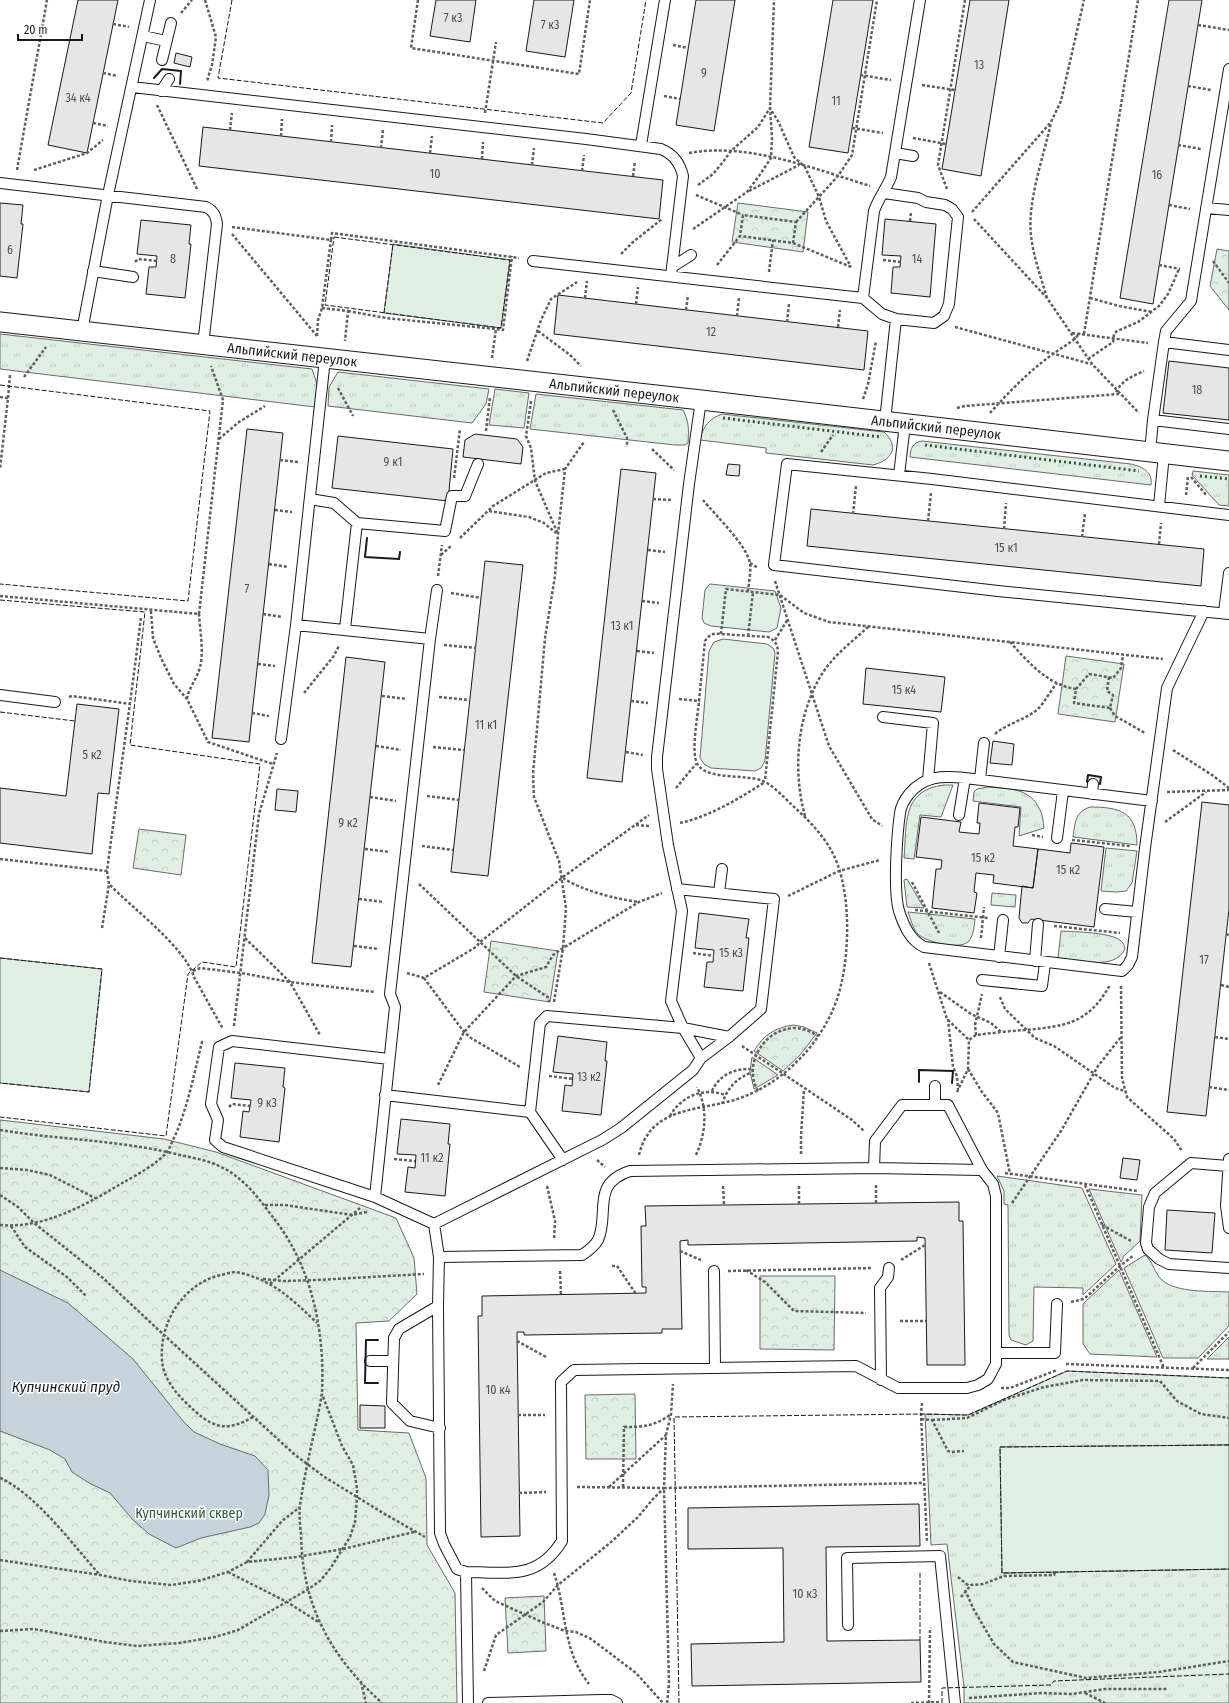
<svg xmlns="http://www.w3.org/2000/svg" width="1229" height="1703" font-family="'Fira Sans Condensed',sans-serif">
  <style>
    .grass { fill: url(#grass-tufts); stroke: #6a6a6a }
    .forest { fill: url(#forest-crowns); stroke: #6a6a6a }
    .pitch { fill: #e0efe3; stroke: #6a6a6a }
    .water { fill: #c6d2dc; stroke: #6a6a6a }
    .building { fill: #e6e6e6; stroke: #1a1a1a }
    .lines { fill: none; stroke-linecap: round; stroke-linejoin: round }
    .lane-casing { stroke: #1a1a1a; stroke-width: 12 }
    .street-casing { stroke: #1a1a1a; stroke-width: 21 }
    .path { stroke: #5f5f5f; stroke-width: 2.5; stroke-dasharray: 3 2; stroke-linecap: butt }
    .lane { stroke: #fff; stroke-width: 10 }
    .street { stroke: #fff; stroke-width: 19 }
    .hedge { stroke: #2b5a34; stroke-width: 3; stroke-dasharray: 2 3; stroke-linecap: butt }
    .fence { stroke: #1a1a1a; stroke-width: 1; stroke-dasharray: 5 2; stroke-linecap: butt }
    .wall { stroke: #1a1a1a; stroke-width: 2 }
    .labels { text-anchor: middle; stroke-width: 3; stroke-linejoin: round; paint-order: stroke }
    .number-label { font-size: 12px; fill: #4d4d4d }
    .street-label { font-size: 14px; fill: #1a1a1a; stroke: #fff }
    .park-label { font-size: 14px; fill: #2b5a34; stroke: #fff }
    .water-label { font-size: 15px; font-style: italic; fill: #1a1a1a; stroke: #fff }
  </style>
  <defs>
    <pattern id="grass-tufts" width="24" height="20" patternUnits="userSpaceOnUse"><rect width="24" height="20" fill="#e0efe3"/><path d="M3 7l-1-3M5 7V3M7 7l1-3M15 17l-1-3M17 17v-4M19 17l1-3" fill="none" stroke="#c0ccc2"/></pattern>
    <pattern id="forest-crowns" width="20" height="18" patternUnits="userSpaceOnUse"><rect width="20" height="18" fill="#e0efe3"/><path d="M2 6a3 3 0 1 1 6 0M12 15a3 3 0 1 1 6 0" fill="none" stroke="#c0ccc2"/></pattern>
  </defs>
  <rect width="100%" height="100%" fill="#fff"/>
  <!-- grass -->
  <path class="grass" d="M0,334l312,35 5,15 -2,23 -315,-38z
    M338,372l151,17 -3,15 -14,19 -144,-17 1,-19z
    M495,389l34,4 -5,35 -35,-3z
    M536,394l147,16c6,11 6,21 5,33l-3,2h-10l-145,-16z
    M722,414l162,18c16,15 8,28 -11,33l-107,-12v-5l-66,-8c3,-14 9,-21 22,-26z
    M922,441l209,23c12,3 22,8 20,21l-241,-28c0,-9 4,-15 12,-16z
    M1193,471l36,4v31l-10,-1 -27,-30z
    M944,785h9l-12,32 -21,-2 -6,44 -10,-1c3,-33 -3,-68 40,-73z
    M988,787c20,2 42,0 52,23 3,5 3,13 4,18l-25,8 2,-29 -48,-6 1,-9 3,-3z
    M1090,807c30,0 47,5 47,38l-64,-8c2,-14 2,-25 17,-30z
    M1106,848l31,3 -5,32 -6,8 -10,1 -15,-1z
    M907,879l17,29 -17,-1 -3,-27z
    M992,893l24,2 -1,12 -24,-2z
    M908,912l67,7c-1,7 -1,17 -7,23 -10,8 -42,0 -50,-8 -6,-6 -7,-15 -10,-22z
    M1061,931c14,1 50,1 60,10 3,2 3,5 4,8 -10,22 -48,11 -67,9z
    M997,1176l85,12 34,76 -33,31v-7l-49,-1 -1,54 -7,4 -15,-5 -2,-5 -1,-130 -4,-1v-13z
    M1089,1189l53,6 -2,46 -16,15 -3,6z
    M1145,1255c8,6 9,18 17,25 14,13 49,11 67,12v34l-31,32h-35l-39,-90z
    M1119,1270l38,87 -67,-3 -7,-10v-40z
    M1229,1337v22h-22z
    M1067,1371l162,7v67l-228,2 2,126 226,-4v134h-265v-16l-17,-143 -16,1 -6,-131 43,1z"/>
  <!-- forest -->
  <path class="forest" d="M738,203l70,9 -5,40 -71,-10z
    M1217,249l12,2v59l-19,-24z
    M1066,656l58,8 -9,58 -57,-8z
    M139,829l47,6 -5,40 -48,-7z
    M491,941l67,10 -8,51 -66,-10z
    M794,1025l10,2 13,6 -17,22 -17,16 -29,-20c9,-16 22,-24 40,-26z
    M752,1057l26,18 -24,14 -4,-17z
    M0,1120l164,19 52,13 180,66 18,40 3,36 -28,27 -33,2 2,107 51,3 17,45 1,67 28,48 2,110h-457z
    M760,1276h75l-1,74 -74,-1z
    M635,1394l1,65h-50l-1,-64z
    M544,1596l2,55 -38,2 -3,-55z"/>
  <!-- pitch -->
  <path class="pitch" d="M393,244l117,16 -9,68 -117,-15z
    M710,584l65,7 6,17 -4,20 -8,4 -58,-6 -7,-3 -2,-5 3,-28z
    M723,639l44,5 6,4 2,5 -10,108 -4,7 -6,3 -44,-3 -7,-4 -4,-6 9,-107 5,-9z
    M0,958l102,11 -13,123 -89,-9z
    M1229,1445v124l-227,4 -2,-126z"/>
  <!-- water -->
  <path class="water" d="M0,1270l68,33 65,56 50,62 11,11 26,12 35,12 13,14 1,25 -4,19 -6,9 -9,4 -49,11 -25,10 -27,-14 -16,-14 -23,-27 -21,-10 -17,-11 -7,-13 -15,-9 -50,-19z"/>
  <!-- building -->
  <path class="building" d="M78,0h40l-31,153 -39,-8z
    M436,0h40l-6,42 -40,-6z
    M534,0h40l-9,57 -39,-6z
    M696,0h39l-21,131 -38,-6z
    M833,0h40l-25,153 -39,-6z
    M970,0h39l-28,176 -39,-7z
    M1169,0h33l-49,304 -33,-6z
    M176,53l16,4 -2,10 -16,-4z
    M203,127l460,53 -4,39 -460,-53z
    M0,203l23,2 -2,19h2l-6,54 -17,-2z
    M885,219l51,5 -6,73 -39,-4 2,-26h7l1,-11 -19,-1z
    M141,220l50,5 -2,19h2l-6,54 -39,-4 3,-27h7l1,-11 -20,-2z
    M558,295l310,36 -4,39 -310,-36z
    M1169,361l60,7v52l-66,-7z
    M247,429l36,4 -34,309 -37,-4z
    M475,434l42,5 6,8 -2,17 -58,-7 2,-17z
    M338,436l115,13 -5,52 -116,-13z
    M728,464l12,1 -1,11 -13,-1z
    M621,469l35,4 -34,309 -35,-4z
    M811,509l393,40 -3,37 -394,-40z
    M485,561l38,4 -35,311 -37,-4z
    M346,657l39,5 -34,305 -39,-4z
    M866,668l79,9 -4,35 -78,-8z
    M77,704l42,5 -10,85 -11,-1 -6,61 -92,-11v-55l66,8z
    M993,741l21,3 -2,21 -22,-2z
    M277,789l21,2 -2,21 -21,-2z
    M1202,802l27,3v104l-23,207 -39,-4z
    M979,803l41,5 -2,19h-3l-2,19 25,3 -5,39 -40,-5 1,-8 -18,-2 -2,19 3,1 -3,20 -42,-5 4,-39h5l1,-9 -26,-3 5,-40 40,5 -2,10 20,2 1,-11h-3z
    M1071,843l33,4 -10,80 -63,-8 -3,4h-6l-3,-5 3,-32 11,2 5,-39 32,4z
    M699,913l50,6 -3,19h3l-6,53 -39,-4 3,-25h6l1,-12 -19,-2z
    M558,1036l49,6 -2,19h2l-6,54 -39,-4 3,-26 7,1 1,-12 -20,-2z
    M235,1063l50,5 -2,19 2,1 -6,54 -39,-5 3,-26 6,1 2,-12 -20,-2z
    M401,1119l49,5 -2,20h2l-5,52 -40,-4 3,-25 7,1 1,-13 -19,-1z
    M1123,1158l17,2 -3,20 -17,-2z
    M959,1202v19h4l2,144h-38l-2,-127 -8,-1v4l-229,4v-5l-8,1 2,88h-20v4l-138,2v-3h-7l3,204 -39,1 -3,-221h4v-20l164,-3v-6h-4l-1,-61h5l-1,-20z
    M1167,1210l48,3 -3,40 -47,-3z
    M360,1405l25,1v22h-25z
    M919,1504l1,42 -94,1 1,94 93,-1 1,42 -229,4 -1,-42 93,-2 -1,-94 -95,1v-41z"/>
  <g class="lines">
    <defs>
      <path id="lane" d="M143,36l23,5
        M162,60l9,-37
        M132,87l454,52 75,10c12,5 19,13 22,27l-12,100
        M161,91l8,-12
        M641,145l24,-145
        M895,153l18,3
        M0,183l206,24c8,4 10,9 11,17l-14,121
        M1206,208l23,2
        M533,261l330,37 19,16 14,5 38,4 10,-7 5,-12 9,-87 -6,-8 -7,-4 -19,-3 -8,-4 -34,-5
        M672,267l19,-12
        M93,271l40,6
        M863,298l11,-87c4,-12 12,-22 17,-34l29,-177
        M82,331l26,-136 42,-195
        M1164,342l2,-11 25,-30 38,-232
        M325,359l-29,266 134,14 -40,355 5,13 -20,190
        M1153,420l76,9
        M885,421l11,-102
        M1150,452l3,-32 11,-78 65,8
        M899,475l6,-51
        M310,499l24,4 23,20 88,8 7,-35h13l13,-32
        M1159,506l5,-52
        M1229,515l-297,-36 -145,-15 -13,101 224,26 231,23
        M1224,612l5,-39
        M345,629l12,-106
        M430,639l7,-49
        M0,695l55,7
        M883,717l50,6 -5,57
        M281,739l15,-114
        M980,779l4,-36
        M1092,794l1,-10
        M1152,801l-187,-23c-22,-2 -40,-3 -56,16 -4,5 -8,12 -9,19 -3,22 -7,77 -1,98 5,15 11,29 25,36l198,24 6,-6 4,-8 13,-109 22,-160 37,-77
        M959,815l6,-37
        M1057,838l6,-47
        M719,893l3,-24
        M1105,909l32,3
        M999,957l4,-37
        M1035,961l3,-37
        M982,980l60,6 3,-23
        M701,1058l-18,-30 -12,-27 11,-90 -14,-66 -11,-76v-12l32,-273 12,-84
        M389,1059l-157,-18 -13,6 -8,57 7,16 -3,20 8,7 152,50 59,27 5,33 -1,49 2,227 4,11 13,25 9,3c41,0 71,9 96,-31l-1,-159 13,-12 282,-4 42,22h69l11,-3 10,-6 8,-15v-168l-3,-12 -11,-14 -108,-2 -244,3c-40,13 -20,43 -32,69 -4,7 -10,11 -16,15l-143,2
        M935,1086v19
        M385,1095l145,17 10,-89 7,-7 136,12 46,9
        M530,1112l33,48
        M1229,1159l-3,47 3,22
        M1228,1166l-37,-3 -36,30 -6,14 -3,36 2,6 11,10 10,5 60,4
        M874,1168l1,-27 27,-36h46l34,65
        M434,1224l168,-84 19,-12 72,-58 8,-12 28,-21 32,-28 13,-110 -97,-10
        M714,1271l1,96
        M438,1306l-39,23 -5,9 -2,65 18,18 30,7
        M997,1353h58l2,-49
        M370,1361h23
        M881,1380l-1,-92 8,-11 1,-9
        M466,1572l2,131
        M848,1625l-1,-67 93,-2 15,147
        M488,1703l113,-3h10l6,3"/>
      <g id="street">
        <path id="s1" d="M0,322l701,78 528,61"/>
      </g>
    </defs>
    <!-- lane casing -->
    <use href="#lane" class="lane-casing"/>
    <!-- street casing -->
    <use href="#street" class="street-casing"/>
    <!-- path -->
    <path class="path" d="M205,0l11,37 -4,28 -5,16
      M418,0l-7,48 168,26 11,-74
      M181,13l11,-13
      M113,24l16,3
      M1198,25l31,5
      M673,45l15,3
      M103,73l15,3
      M860,75l31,5
      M922,85l33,5
      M1188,86l23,4
      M664,96l16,3
      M157,105l41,86
      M485,113l11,-71
      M93,123l15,3
      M852,128l31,5
      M230,130l2,-17
      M281,136l1,-17
      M913,138l33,6
      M331,142l1,-17
      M1178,145l23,4
      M381,148l2,-18
      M430,153l2,-17
      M689,153c58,-11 126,16 181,33
      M482,159l1,-17
      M532,165l2,-17
      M17,170l30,-170
      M34,170l53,-17 16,-13
      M582,171l2,-16
      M633,176l2,-15
      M698,185l15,-11 10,-12 8,-11 27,-24 12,-19 8,13 16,36 11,10 14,30 7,24 25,46
      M947,189l-9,-24 27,-165
      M749,191l50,-26
      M696,195l47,20
      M1169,205l21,4
      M972,212l79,-90 10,-21 23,-101
      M974,219l73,79 45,66 47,49
      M910,221l1,-9
      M796,222l42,-46 14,-21 25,-155
      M232,227l99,13 1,-7 187,25
      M693,229l54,-37 12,-16 12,-18 1,-20 -2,-30 4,-108
      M232,234l85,102
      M793,243l58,24
      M621,254l12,-12 29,-23
      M883,260l18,2
      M1213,261l16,22
      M135,262l3,-3 19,2
      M717,265l23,-29 3,-21 53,7 -3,21 -53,-7
      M1159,265l21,4
      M769,272l4,-32
      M585,298l2,-17
      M1047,298c-6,-21 -14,-42 -16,-63 -4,-33 13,-80 20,-112
      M1090,298l29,8 33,6
      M636,304l2,-17
      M322,308l26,3 -3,30
      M686,310l2,-15
      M348,311l38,7 110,11
      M737,316l2,-18
      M787,322l2,-18
      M838,327l2,-17
      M955,327l136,37
      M538,331l32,24 11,11
      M1072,333l76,10
      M1084,334l54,-334
      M317,336l1,-16 4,-12 9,-68
      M492,358l4,-29 7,1 9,-74
      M1088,359l25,-17 1,-8 3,-3 21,-9 21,-16 9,-12 11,-25
      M527,361l14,-41 10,-21 26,-17
      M24,377l22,-30
      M338,388l15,28
      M1116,392c6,-12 17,-16 28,-21
      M0,397l8,1 -8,71
      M8,398l2,-23
      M863,399l5,-15 8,-43
      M531,401l-5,35 5,12 4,33 23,53
      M957,408l8,-2 154,-12
      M613,410l14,28v9
      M990,413c19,-21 39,-42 63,-59 9,-7 19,-11 27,-21
      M486,431l4,-34
      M219,439l20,-17 26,-16
      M652,449l22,21
      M821,452l12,-17
      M280,460l18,2
      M1191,477l16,19
      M454,478l6,-49
      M1186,495l2,-19
      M653,499l20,1
      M703,500c12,15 43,44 47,63 1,8 -1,20 -2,28
      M275,510l17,2
      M489,511l40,6 15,6 12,10
      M853,514l3,-28
      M928,521l3,-28
      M1004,529l2,-26
      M1082,537l3,-24
      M460,538l33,-32 53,-33 19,-4
      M1159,544l2,-21
      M648,550l17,2
      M441,555l10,-9
      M750,563l8,5
      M269,564l19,3
      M438,576l4,-31
      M775,581l54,165 43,73 10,7
      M451,593l30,5
      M0,596l199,18 24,-214 -12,-34
      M642,601l17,2
      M151,611l2,27 8,20 13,26 13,15 21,43 65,22
      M263,614l19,3
      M721,634l5,-45 54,6 24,18 25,9 334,37
      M748,636l5,-44
      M775,640l13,-21
      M1010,642c18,20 38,43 66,47
      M444,645l32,3
      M637,651l17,2
      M258,664l17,2
      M1109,677l-2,14 6,4 -3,13 -36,-5 2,-14 13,-15 24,4 8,-10 2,-13
      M304,693l29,-36 6,-11
      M382,696l25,3
      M69,697l3,-1 59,8
      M439,697l31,3
      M187,699c2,-12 10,-20 13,-32 4,-14 0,-37 -1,-53
      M679,699l20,2 6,-60c5,-7 8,-8 16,-7l47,3c7,4 9,6 10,14l-13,130
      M631,701l17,2
      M1110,708l5,8 30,17
      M252,713l17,3
      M995,734c13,-11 30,-14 43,-25 7,-7 12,-18 19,-26
      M376,746l25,4
      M433,747l31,3
      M1173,750l39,25 17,13
      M626,752l17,3
      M676,788l20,-24
      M1167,792l62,-2
      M427,796l32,4
      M370,797l26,4
      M805,816c-13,-47 -8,-107 21,-148 12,-16 28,-28 42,-41
      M1165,822l41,-30
      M680,823c31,-7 58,-24 85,-41
      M636,825l13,1
      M1032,835l11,2
      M1072,840l58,6
      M422,846l31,4
      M365,849l25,3
      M0,859l107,12c11,-85 24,-169 34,-254
      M107,871l2,13c23,24 76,63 85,93l29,52
      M563,878c20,13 53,21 76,24
      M912,882l27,51
      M419,884l97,92 33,22v4
      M788,896l51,-25 41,-11
      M359,899l25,3
      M915,910l73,8
      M1054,926l66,7
      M102,928l7,-44
      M1226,934l3,1
      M245,938l45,44 30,53
      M981,938l3,-31
      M354,946l25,3
      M693,953l21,3
      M929,963l18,56 22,21
      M193,971l7,-3 41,5 49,9 85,10
      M407,973l17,5 52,-31 4,-5 83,-65 86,-62
      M424,978l40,54 7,6 49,29
      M1221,985l8,2
      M1121,986l1,92 5,19 47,42 8,12
      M940,992l31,22 20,9 10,9
      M1000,997l5,12 30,29 19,8 61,42 10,3
      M554,1002l9,-54 3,-40 -7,-47 -25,-64 -1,-23 12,-136 10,-62 3,-42 7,-65 19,-27
      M948,1019l5,48 4,9 1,13
      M234,1026l25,-212 18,-61
      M976,1035l-1,-10 7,-31
      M1215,1037l14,2
      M742,1046l110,74 12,11
      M968,1069l14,23 16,21 12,61
      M549,1076l24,3
      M438,1085l26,-53 52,-56 30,-9 7,-12 10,-7 76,-46 23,-9
      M1209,1087l20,3
      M712,1091c7,-16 23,-23 40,-22
      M758,1091c-16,-27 7,-63 37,-63 9,0 16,4 23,8
      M957,1092l11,-23 1,-29 7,-5c16,-2 33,-4 49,-5 41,-4 63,-6 85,-45
      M722,1104c6,-17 14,-25 30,-32
      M229,1107l3,-3 18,2
      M670,1116c11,-20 34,-29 55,-21
      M0,1130c60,10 121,10 180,25 13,3 27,5 39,11 24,10 41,34 56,54 37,48 50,112 47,172 -1,10 -4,22 -6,32 -6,27 -12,54 -16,81 -1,10 0,20 1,29 1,71 29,122 81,169
      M801,1154v-18l3,-47
      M639,1155c12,-52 66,-43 104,-58 47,-18 87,-63 98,-112 9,-38 10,-100 -10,-135 -10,-18 -25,-32 -40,-46 -7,-7 -20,-20 -28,-23 -17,-7 -55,-1 -65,-16 -8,-10 0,-50 1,-64
      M696,1155c10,-22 12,-46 1,-68
      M394,1159l21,2
      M597,1160l8,7
      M0,1168l27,2 23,5 45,23
      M1005,1173l133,18
      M1085,1185l79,183
      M547,1186l8,35 -1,19
      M723,1186l1,19
      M0,1195l18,12 16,16 69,55 61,57 130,119 29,22 60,37 42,24
      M876,1203v-20
      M1012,1203l49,-72 37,-65 23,-29
      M799,1204v-20
      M265,1205h20l67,10 15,-3
      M0,1225c45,4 87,-21 124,-43 13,-7 34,-19 43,-30 3,-4 5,-11 8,-16 13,-30 19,-62 27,-94l3,-1
      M1102,1225l29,16
      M11,1226l14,21 42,30 19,19
      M680,1251l23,10
      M901,1260l24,-15
      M612,1266h5l19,28
      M746,1270l19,12 29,29 72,2
      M560,1271l1,24
      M728,1271l145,-3
      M263,1279l21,2 33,-1 107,-6
      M270,1284l90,-76
      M1071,1302l13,-3 36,-33 14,-11
      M900,1321h26
      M517,1341l29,16
      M1066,1364l163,6
      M1193,1368l36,-36
      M1001,1388h9l47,-18
      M922,1403l-1,11 6,128
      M518,1415h27
      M253,1417c-23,13 -37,13 -57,-5 -15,-13 -33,-31 -34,-52 -3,-38 22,-77 59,-85 5,-1 10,-3 15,-3 36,7 56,27 81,51
      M921,1419l11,1 16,31 3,1 13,-1
      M932,1420l35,-2 37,-18 40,-13 39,-7 77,1 17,20 24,13 28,4
      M0,1478c36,16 73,67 99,96
      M577,1487l87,1
      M609,1487l57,-52
      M623,1487l1,-60c20,0 30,-1 46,-12
      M519,1493l27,-1
      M0,1560l100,15 31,6 40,4 27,-4 30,-9 19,-10 49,-5 47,-8 71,-17
      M247,1562l35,-41 18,-14
      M228,1572l59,30 33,21
      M554,1573c13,39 8,77 35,111
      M958,1577l11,9
      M482,1588l13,13 47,21 23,9 11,1 15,7 45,34 27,30
      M965,1590l9,20 20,34 19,18 73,16 73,-6 70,-11
      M961,1597l10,-12 12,-1 21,-8 50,-1 1,-3
      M0,1631l34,-2 71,13 32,4 42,-3 36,-6 23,-7 69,-40 13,-9 10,-12 20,-32 5,-15 2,-25v-9l-4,-23 -11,-19 -20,-52
      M484,1671l12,-36 47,-33 15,-17 52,-42 28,-26 15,-18 11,-11 2,-53 5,-21 2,-30
      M361,1682l5,21
      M1085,1693l20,10
      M969,1698l72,-5 31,1 33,-5h63
      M667,1703l2,-19 -5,-196 260,-5
      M911,1703l29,-1
      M929,1703l1,-74 1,-1"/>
    <!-- lane -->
    <use href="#lane" class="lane"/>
    <!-- street -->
    <use href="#street" class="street"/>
    <!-- hedge -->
    <path class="hedge" d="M723,418l158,19
      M925,445l214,26
      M1200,476l29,3"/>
    <!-- fence -->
    <path class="fence" d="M232,0l-14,78 385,45 28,-30 15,-93
      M334,237l176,23 -9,68 -176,-23z
      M384,313l9,-69
      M0,385l210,26 -22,190 -188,-17
      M0,600l145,12 -15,133 130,19 -24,203 -34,-5 -14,12 -22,162 -166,-19
      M0,712l75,9
      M0,958l102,11 -13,123 -89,-9
      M1229,1445l-229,2 2,126 227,-4
      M920,1573v67
      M679,1703l-5,-286 247,-3 47,1 99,-44 162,7
      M942,1703v-15l109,-3 3,-4 175,-7"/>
    <!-- wall -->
    <path class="wall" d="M154,78l8,-9 19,2 -1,13
      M367,538l-2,19 34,2 1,-7
      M1087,782l1,-7 13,2 -1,7
      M919,1082v-12l34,1 -1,12
      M378,1340h-12l-1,43h13"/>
  </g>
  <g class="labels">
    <!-- number labels -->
    <g class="number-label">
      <text x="453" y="22">7 к3</text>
      <text x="550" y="29">7 к3</text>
      <text x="979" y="69">13</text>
      <text x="704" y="77">9</text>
      <text x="78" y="102">34 к4</text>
      <text x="836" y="105">11</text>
      <text x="435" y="178">10</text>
      <text x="1157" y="179">16</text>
      <text x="10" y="254">6</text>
      <text x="173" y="263">8</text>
      <text x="917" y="263">14</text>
      <text x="711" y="336">12</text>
      <text x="1197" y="394">18</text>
      <text x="393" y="466">9 к1</text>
      <text x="1006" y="552">15 к1</text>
      <text x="247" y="593">7</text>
      <text x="622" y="630">13 к1</text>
      <text x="904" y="694">15 к4</text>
      <text x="486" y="729">11 к1</text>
      <text x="92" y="759">5 к2</text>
      <text x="348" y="827">9 к2</text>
      <text x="983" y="862">15 к2</text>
      <text x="1068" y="874">15 к2</text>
      <text x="731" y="957">15 к3</text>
      <text x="1204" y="964">17</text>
      <text x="589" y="1081">13 к2</text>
      <text x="267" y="1107">9 к3</text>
      <text x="432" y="1162">11 к2</text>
      <text x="498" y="1394">10 к4</text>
      <text x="805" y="1598">10 к3</text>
    </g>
    <!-- street labels -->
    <g class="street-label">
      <text dy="5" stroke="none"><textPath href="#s1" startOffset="294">Альпийский переулок</textPath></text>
      <text dy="5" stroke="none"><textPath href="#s1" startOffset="618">Альпийский переулок</textPath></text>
      <text dy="5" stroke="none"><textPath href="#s1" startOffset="942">Альпийский переулок</textPath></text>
    </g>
    <!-- park labels -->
    <g class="park-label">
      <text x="189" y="1518">Купчинский сквер</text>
    </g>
    <!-- water labels -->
    <g class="water-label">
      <text x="66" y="1392">Купчинский пруд</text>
    </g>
  </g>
  <!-- scale -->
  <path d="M18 34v6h64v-6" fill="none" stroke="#1a1a1a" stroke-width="2"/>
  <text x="24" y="34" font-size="12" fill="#1a1a1a" stroke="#ffffff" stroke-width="3" paint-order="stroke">20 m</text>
</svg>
